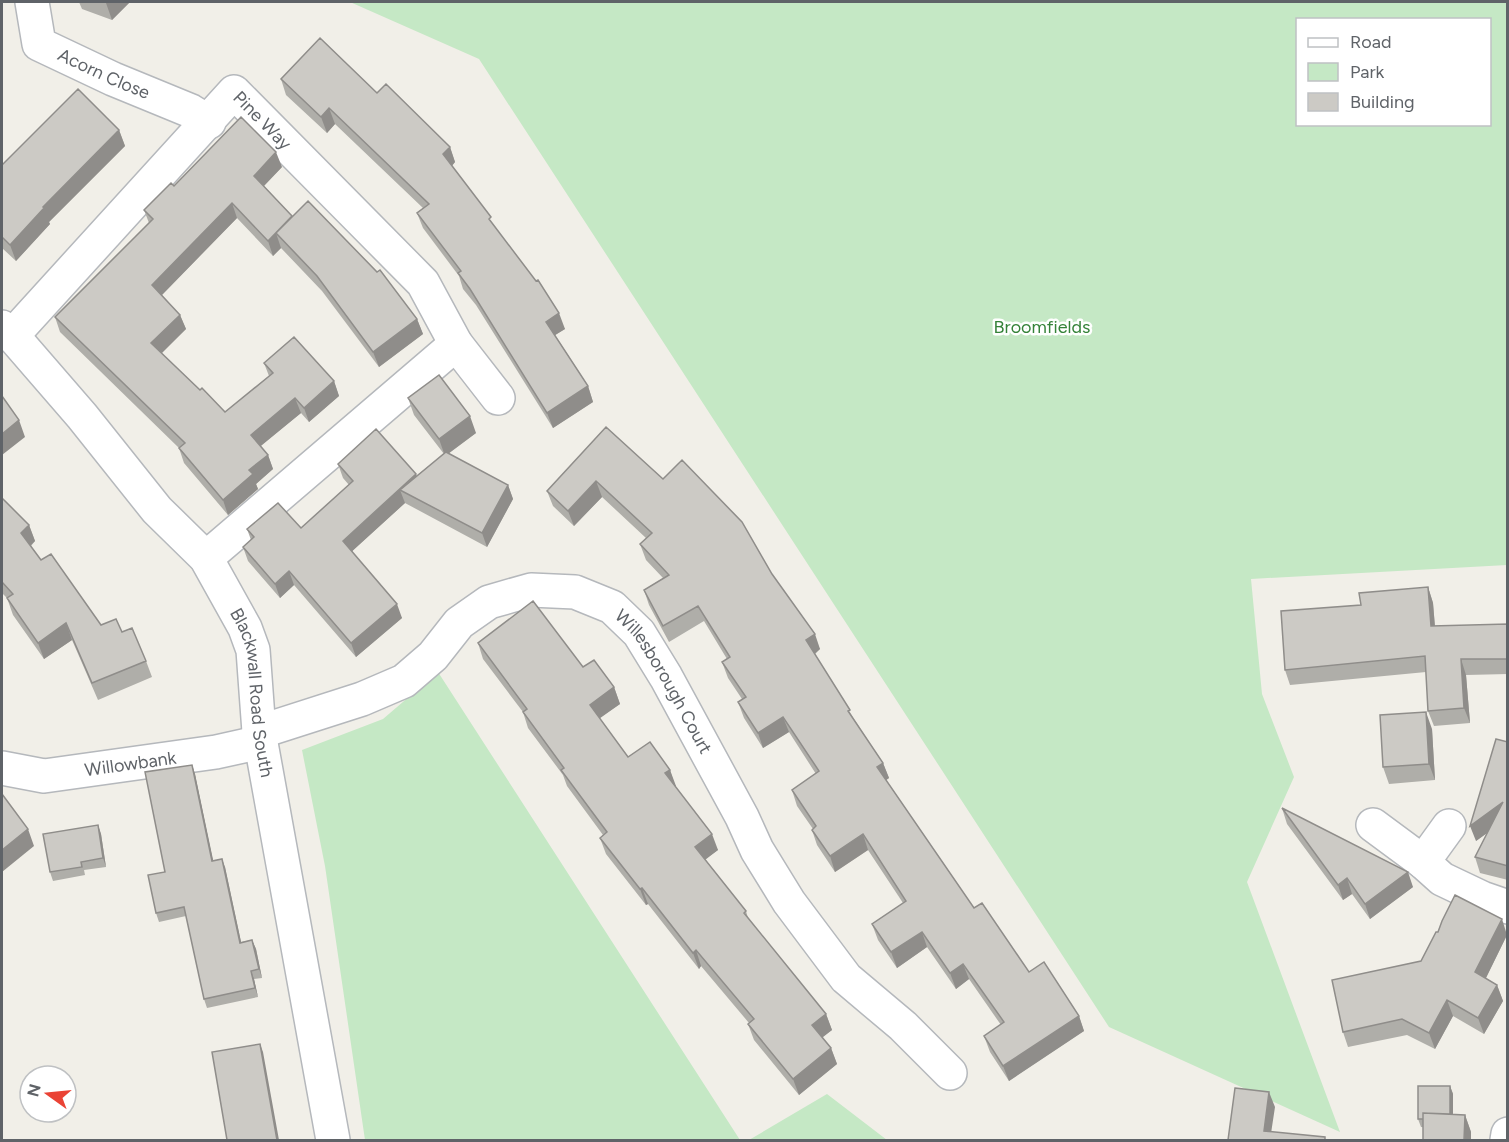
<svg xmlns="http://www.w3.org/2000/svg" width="1509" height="1142" font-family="Figtree,sans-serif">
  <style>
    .green { fill: #c5e8c5; fill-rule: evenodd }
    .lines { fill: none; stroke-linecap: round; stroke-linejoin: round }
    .minor-casing { stroke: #b5b8bc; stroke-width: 36 }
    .minor { stroke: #fff; stroke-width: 33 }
    .wall { fill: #afaea9 }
    .shaded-wall { fill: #8f8d8a }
    .building { fill: #cccac5; stroke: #8f8d8a; stroke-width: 1.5 }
    .labels { text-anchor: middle; stroke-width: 5; stroke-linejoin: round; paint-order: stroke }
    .street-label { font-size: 18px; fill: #5f6368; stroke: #fff }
    .park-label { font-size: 18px; fill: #348238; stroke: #fff }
  </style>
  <rect width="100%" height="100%" fill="#f1efe8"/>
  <!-- green -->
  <path class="green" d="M350,2h1157v563l-256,14 11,115 32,83 -47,105 93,250 -231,-105 -630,-968zM1298,20h192v104h-192z
    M438,672l302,468h-375l-40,-274 -23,-116 81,-31z
    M827,1094l60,46h-138z"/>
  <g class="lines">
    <defs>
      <g id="minor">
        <path id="s1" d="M32,2l7,42 74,35 78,32 18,11"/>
        <path id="s2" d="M2,327l9,7 71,82 75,94 49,48 39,70 8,22 6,82 74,408"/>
        <path id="s3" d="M12,336l222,-244 189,191 33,61 42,54"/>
        <path d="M206,558l250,-214"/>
        <path id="s4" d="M259,732l103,-33 42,-18 29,-25 26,-33 30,-21 42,-12 44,2 37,15 27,26 27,44 76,140 15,33 32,52 57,76 57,48 47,47"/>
        <path id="s5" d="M2,768l42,8 172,-24 45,-10"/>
        <path d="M1373,825l50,37 19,17 40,19 26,9"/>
        <path d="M1423,862l26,-36"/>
        <path d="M1507,1140l1,-6"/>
      </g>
    </defs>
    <!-- minor casing -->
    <use href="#minor" class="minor-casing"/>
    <!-- minor -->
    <use href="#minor" class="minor"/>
  </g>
  <!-- wall -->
  <path class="wall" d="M79,2h51l-18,18 -30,-11z
    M281,79l96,14 73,54 5,15 -3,4 113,163 -10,6 33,51 5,16 -40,26 -77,-123 -13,-16 -4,-13 -36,-48 -6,-15 6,-5 -88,-84 -8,9 -41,-38z
    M119,130l6,16 -76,76 1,2 -34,37 -14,-13v-83z
    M282,167l-18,19 28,30 125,103 6,15 -44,33 -57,-76 -41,-43 -8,8 -36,-38 -75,77 18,20 6,14 -25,24 39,37 25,22 44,-36 -5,-13 70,18 5,15 -30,26 -8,-9 -41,33 8,9 5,14 -17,15 2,5 -30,26 -44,-52 -5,-15 -119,-116 -5,-15 94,-94 -5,-13 30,-24z
    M408,398l68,35 -28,21 60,31 5,14 -26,48 -82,-44 -53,48 50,67 -46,39 -62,-72 -14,13 -32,-37 -5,-14 8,-7 -4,-11 54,-1 48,-43 -6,-7 -5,-14 78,12 28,-22 -30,-39z
    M606,427l57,52 109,95 48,75 -5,5 39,65 29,44 6,15 -3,2 88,128 55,64 50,44 5,15 -75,50 -19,-29 -6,-16 17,-11 -32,-46 -13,10 -29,-42 -30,21 -19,-28 -6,-16 31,-21 -35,-53 -33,22 -18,-27 -5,-15 1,-1 -16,-23 -5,-16 24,-16 -27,-42 -26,16 -19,-30 -6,-16 4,-3 -14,-21 -6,-16 5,-3 -23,-38 -35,21 -20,-37 -5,-15 19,-12 -17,-18 -6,-16 6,-6 -44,-41 -28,29 -21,-20 -6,-15z
    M2,498l27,27 6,16 -4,5 10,14 60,65 21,7 24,29 6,16 -54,23 -26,-60 -28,19 -31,-44 -6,-17 -5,-5z
    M1428,587l5,16 2,23 73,-2v50l-42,1 4,48 -36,3 -6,-15 -2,-39 -136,13 -5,-15 76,-65z
    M478,643l105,24 31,20 6,17 -21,14 29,39 42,13 5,16 43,64 -13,9 41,52 2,7 78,96 6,16 -10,7 9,11 6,16 -38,31 -45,-55 -6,-16 1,-1 -48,-57 -2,3 -51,-65 -2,1 -40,-51 -6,-16 3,-3 -36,-49 -4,-11 -35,-47 -5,-16 -40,-53z
    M1432,729l3,51 -46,4 -6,-17z
    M1508,742v138l-28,-7 -5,-16 12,-24 -11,8z
    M192,765l3,9 18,87 12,6 16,75 11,-2 4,9 6,29 -8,1 4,18 -51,11 -3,-9 -18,-83 -27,6 -3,-9 9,-41z
    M1282,808l131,79 -43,32 -18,-25 -9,6 -56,-76z
    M98,825l3,9 5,33 -22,3 1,5 -32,6 -3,-9z
    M1438,932l69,3 -21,43 11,7 6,16 -19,33 -31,-18 -18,33 -28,-14 -59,12 -5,-15 78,-71z
    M1450,1086l3,8v21h12l6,17 -50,-5 -3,-8z"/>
  <!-- shaded-wall -->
  <path class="shaded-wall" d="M108,2h22l-18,18 -6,-17z
    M329,108l6,16 -8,9 -6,-16z
    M119,130l6,16 -76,76 1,2 -34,37 -6,-16 33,-38z
    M450,147l5,15 -6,7 -6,-15z
    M276,152l6,15 -23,24 -5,-15z
    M232,203l5,15 -80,82 -5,-15z
    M276,233l5,15 -8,8 -5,-15z
    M559,313l6,16 -13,8 -6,-15z
    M180,315l6,14 -29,29 -6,-15z
    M417,319l6,15 -44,33 -6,-15z
    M334,381l5,15 -30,26 -5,-14z
    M588,386l5,16 -40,26 -6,-15z
    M295,398l6,15 -45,37 -5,-15z
    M470,416l6,17 -31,23 -6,-17z
    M19,420l6,17 -23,18v-21z
    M268,455l5,14 -17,15 2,5 -30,26 -5,-15 26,-30z
    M416,474l5,14 -21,2 5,13 -57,52 -5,-14z
    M596,481l6,16 -28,29 -6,-15z
    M508,485l5,14 -26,48 -5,-14z
    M29,525l6,16 -8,8 -6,-16z
    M289,571l5,14 -14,13 -5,-14z
    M1428,587l5,16 3,38 -5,-15z
    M397,604l5,14 -46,39 -5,-14z
    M66,623l6,17 -28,19 -6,-16z
    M815,634l5,15 -8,7 -6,-16z
    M1461,659l5,16 4,48 -6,-15z
    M614,687l6,17 -24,17 -6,-16z
    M1426,712l6,17 3,51 -6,-16z
    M783,717l6,15 -26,16 -5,-15z
    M883,763l6,15 -7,5 -5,-16z
    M192,765l3,9 20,95 -3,-8z
    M670,770l6,16 -5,3 -6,-16z
    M1503,802l5,16 -32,23 -6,-15z
    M98,825l3,9 5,33 -3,-9z
    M28,829l6,17 -32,26v-22z
    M712,834l6,16 -17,13 -6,-16z
    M863,834l5,16 -33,22 -5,-16z
    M222,859l3,8 18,84 -3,-8z
    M1408,872l5,15 -43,32 -5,-15z
    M1347,878l5,16 -9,6 -5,-15z
    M642,888l6,16 -2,1 -6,-16z
    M1502,919l5,16 -26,53 -6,-16z
    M922,932l5,15 -30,21 -6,-16z
    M252,940l4,9 6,29 -3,-9z
    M696,950l5,16 -2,3 -6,-16z
    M963,964l6,15 -13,10 -6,-16z
    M251,971l3,8 4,18 -3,-9z
    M1497,985l6,16 -19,33 -6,-16z
    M1447,1000l6,16 -18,33 -6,-16z
    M826,1014l6,16 -14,11 -6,-16z
    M1079,1016l5,15 -75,50 -6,-15z
    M260,1044l3,8 16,88h-2z
    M831,1048l6,16 -38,31 -6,-16z
    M1450,1086l3,8v32l-3,-9z
    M1269,1092l6,15 -5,33 -6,-9z
    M1465,1115l6,17v8h-7z"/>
  <!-- building -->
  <path class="building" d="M320,38l57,55 9,-9 64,63 -7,7 48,63 -2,2 47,62 2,-1 21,33 -13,9 42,64 -41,27 -77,-124 -12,-16 3,-2 -44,-58 12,-9 -100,-96 -8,9 -40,-38z
    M78,89l41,41 -76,77 1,1 -34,37 -8,-8v-72z
    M241,117l35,35 -22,24 38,40 -24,25 -36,-38 -80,82 28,30 -29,28 49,47 2,-2 23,24 48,-39 -9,-10 30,-26 40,44 -30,27 -9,-10 -44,37 17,20 -19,15 4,4 -30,26 -44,-52 6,-5 -130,-126 98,-98 -9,-9 27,-27 3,3z
    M308,201l69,71 3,-2 37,49 -44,33 -56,-76 -41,-43z
    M439,375l31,41 -31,23 -31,-41z
    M2,396l17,24 -17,14z
    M606,427l57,52 19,-19 60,62 30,52 43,60 -9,6 44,70 -2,1 35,52 -6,4 97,141 8,-5 47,69 15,-10 35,54 -76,50 -19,-30 20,-14 -41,-58 -13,9 -28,-41 -31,20 -19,-28 34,-23 -43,-67 -33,22 -18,-26 4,-4 -24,-36 27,-19 -36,-54 -25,16 -20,-31 8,-5 -24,-35 8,-5 -32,-51 -35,20 -19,-36 25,-15 -29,-31 12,-11 -56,-52 -28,30 -21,-20z
    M376,429l40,45 -73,67 54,63 -46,39 -62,-72 -14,13 -32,-37 11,-10 -7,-8 31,-26 23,25 52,-47 -15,-17z
    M446,452l62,33 -26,48 -82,-43z
    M2,498l27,27 -8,8 20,27 10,-6 50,71 15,-6 6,13 10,-4 14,33 -54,22 -26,-60 -28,20 -31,-45 6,-4 -11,-12z
    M1428,587l3,39 77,-2v35h-47l3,49 -36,3 -3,-55 -140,14 -4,-59 80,-6 -2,-12z
    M533,601l50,66 11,-7 20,27 -24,18 38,52 22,-15 20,28 -5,3 47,61 -17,13 51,64 -2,2 82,101 -14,11 19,23 -38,31 -45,-55 6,-5 -58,-69 -3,3 -51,-65 -2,1 -40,-51 7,-6 -46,-62 3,-2 -41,-56 4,-3 -49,-66z
    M1426,712l3,52 -46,3 -3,-52z
    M1496,739l12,3v124l-33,-9 28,-55 -33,24z
    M192,765l20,96 10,-2 18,84 12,-3 7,29 -8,2 4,17 -51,11 -20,-92 -28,6 -8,-38 17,-3 -20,-100z
    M2,794l26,35 -26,21z
    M1282,808l126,64 -43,32 -18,-26 -9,7z
    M98,825l5,33 -22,4 1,5 -32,5 -7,-38z
    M1455,895l47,24 -27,53 22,13 -19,33 -31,-18 -18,33 -27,-14 -59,13 -11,-52 89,-19 15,-29h2l4,-11z
    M260,1044l17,96h-50l-15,-88z
    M1418,1086h32v28l-27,-1v6h-5z
    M1235,1088l34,4 -5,39 61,6v3h-97z
    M1423,1113l42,2 -1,25h-41z"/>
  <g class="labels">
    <!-- street labels -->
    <g class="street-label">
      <text dy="6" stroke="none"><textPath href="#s1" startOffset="114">Acorn Close</textPath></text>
      <text dy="6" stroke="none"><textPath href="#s3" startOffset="370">Pine Way</textPath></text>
      <text dy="6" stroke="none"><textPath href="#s4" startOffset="490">Willesborough Court</textPath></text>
      <text dy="6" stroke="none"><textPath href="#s2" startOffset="454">Blackwall Road South</textPath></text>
      <text dy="6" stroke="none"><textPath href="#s5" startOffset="130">Willowbank</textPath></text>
    </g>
    <!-- park labels -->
    <g class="park-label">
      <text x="1042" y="333">Broomfields</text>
    </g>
  </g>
  <!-- border -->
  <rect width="1509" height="1142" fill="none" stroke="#5f6368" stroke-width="6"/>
  <!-- legend -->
  <rect x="1296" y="18" width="195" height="108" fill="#ffffff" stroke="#bfc1c3" stroke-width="1.5"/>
  <rect x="1308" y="38" width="30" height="9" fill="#ffffff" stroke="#bfc1c3" stroke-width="1.5"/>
  <text x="1350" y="48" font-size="18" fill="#5f6368">Road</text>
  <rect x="1308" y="63" width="30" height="18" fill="#c5e8c5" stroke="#bfc1c3" stroke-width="1.5"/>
  <text x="1350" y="78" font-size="18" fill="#5f6368">Park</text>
  <rect x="1308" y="93" width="30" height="18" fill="#cccac5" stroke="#bfc1c3" stroke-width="1.5"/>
  <text x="1350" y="108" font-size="18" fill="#5f6368">Building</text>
  <!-- north arrow -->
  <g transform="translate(48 1094) rotate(285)"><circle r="28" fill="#ffffff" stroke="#bfc1c3" stroke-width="1.5"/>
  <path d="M0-4.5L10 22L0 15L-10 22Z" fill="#ea4335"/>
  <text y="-9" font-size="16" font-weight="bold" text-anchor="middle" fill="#5f6368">N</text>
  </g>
</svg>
